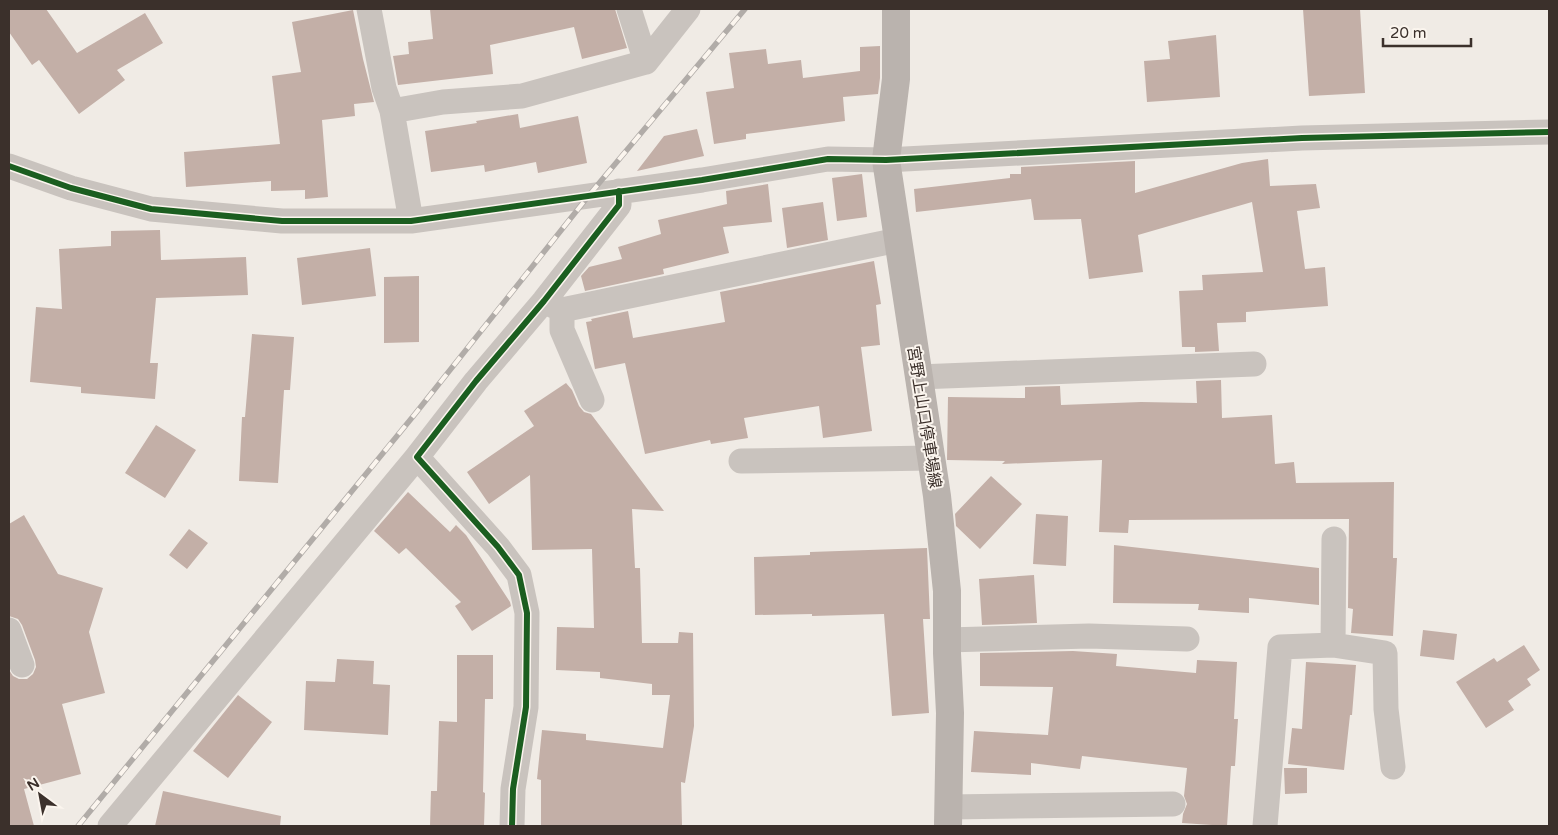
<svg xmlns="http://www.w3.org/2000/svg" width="1558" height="835" font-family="'Varela Round','Noto Sans JP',sans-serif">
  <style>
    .building { fill: #c3afa7 }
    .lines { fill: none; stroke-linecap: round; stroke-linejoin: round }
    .street { stroke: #c9c3be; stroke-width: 25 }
    .secondary { stroke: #bab3ae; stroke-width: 28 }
    .rail-casing { stroke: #b1aca8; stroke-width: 5.5 }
    .rail { stroke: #fbf5ee; stroke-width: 4; stroke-dasharray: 11; stroke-linecap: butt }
    .cycleway-casing { stroke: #fbf5ee; stroke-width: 9 }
    .cycleway { stroke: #1b5e20; stroke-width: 6 }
    .labels { text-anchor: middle; stroke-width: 4; stroke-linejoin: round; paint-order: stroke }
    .street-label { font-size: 16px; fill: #3b302b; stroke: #fbf5ee }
  </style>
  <rect width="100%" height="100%" fill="#f0ebe5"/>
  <!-- building -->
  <path class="building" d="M9,9h37l31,44 68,-40 18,30 -46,27 8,10 -46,34 -40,-54 -7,5 -23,-33z
    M430,9h185l12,39 -45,11 -8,-32 -84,18 3,29 -95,11 -5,-29 16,-2 -1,-12 25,-3z
    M1303,9h57l5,84 -56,3z
    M353,10l10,49 11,43 -20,2 1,12 -33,4 6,77 -23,2v-9l-34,1v-10l-85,6 -2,-35 96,-8 -8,-68 29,-4 -9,-50z
    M1216,35l4,62 -73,5 -3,-41 26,-2 -2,-18z
    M880,46v32l-2,16 -35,3 2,24 -99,13v5l-32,5 -8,-52 28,-4 -5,-35 37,-4 2,15 33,-4 2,18 57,-7v-24z
    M518,114l2,14 58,-12 9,47 -49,10 -2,-11 -51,10 -1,-7 -53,7 -6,-41 52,-8 -1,-2z
    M697,129l7,27 -67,15 27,-35z
    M1268,159l2,27 46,-2 4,24 -23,3 8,58 20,-2 3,39 -82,6v10l-29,1 2,28 -24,1v-5h-13l-3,-56 24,-1 -1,-15 61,-3 -11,-70 -114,33 5,37 -54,7 -8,-60 -47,1 -3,-21 -115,13 -2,-23 96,-11v-4h11v-7l114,-6v32l107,-30z
    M862,174l5,43 -30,4 -5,-43z
    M768,184l4,38 -49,5 6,26 -66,16 1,5 -79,17 -4,-15 8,-9 33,-8 -4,-12 43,-13 -3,-14 69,-16 -1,-13z
    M823,202l5,38 -41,8 -5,-40z
    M160,230l1,30 85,-3 2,38 -92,3 -6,65h8l-3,36 -74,-6v-6l-51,-5 6,-75 26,2 -3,-60 52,-3v-15z
    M370,248l6,48 -74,9 -5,-47z
    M874,261l7,43 -5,1 4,40 -19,2 11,84 -49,7 -4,-32 -75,12 4,20 -37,6 -1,-4 -65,14 -20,-91 -30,6 -9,-47 6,-1 -1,-2 37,-8 5,27 92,-16 -5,-30z
    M419,276v66l-35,1v-66z
    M252,334l42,3 -4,53h-6l-6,93 -39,-2 3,-64h3z
    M1221,380l1,38 50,-3 3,49 19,-2 2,21 98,-1 -1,76h4l-4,78 -42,-3 2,-24 -5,-1 1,-89 -220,1 -1,13 -29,-1 3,-72 -100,4 3,-3 -58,-1 1,-63 77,1v-11l35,-1 1,19 80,-3 56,1 -1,-22z
    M566,383l6,7 7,16 5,6 7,2 73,97 -32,-2 3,59h5l2,75h36l1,-11 14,1 1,93 -9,57 -4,-1 1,44h-141v-46l-4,-1 5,-49 44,4v6l77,8 7,-53h-18v-11l-52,-6v-6l-44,-2 1,-43 37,1 -2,-79 -60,1 -2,-75 -41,29 -22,-32 67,-46 -10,-15z
    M156,425l40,25 -31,48 -40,-25z
    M991,476l31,28 -42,45 -24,-23 -1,-12z
    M408,492l42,40 6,-7 10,10 44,67 1,4 -39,25 -17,-25 6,-4 -55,-54 -7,6 -25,-23z
    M1036,514l32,2 -2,50 -33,-2z
    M24,515l34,59 45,14 -14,44 16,61 -43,11 19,70 -57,15 10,37h-25v-156l4,6 6,3h8l6,-5 3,-7 -1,-7 -13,-35 -4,-6 -9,-3v-92z
    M189,529l19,14 -21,26 -18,-14z
    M1114,545l205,23v37l-70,-7v15l-51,-3 1,-6 -86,-1z
    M927,548l3,71h-7l6,94 -37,3 -8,-102 -72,2v-2l-57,1 -1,-58 56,-2v-3z
    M1034,575l3,48 -55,2 -3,-46z
    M1423,630l34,4 -3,26 -34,-4z
    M1524,645l16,25 -13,9 4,6 -23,16 6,9 -28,18 -30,-46 38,-24 3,4z
    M1073,651l44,3 -1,12 80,7 1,-13 40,2 -3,57h4l-3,47h-4l-4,60 -45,-3 1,-9 4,-10 -3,-8 3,-28 -105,-12 -2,13 -49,-6v12l-60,-3 3,-41 74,4 5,-48 -73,-1v-33z
    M457,655h36v44h-8l-2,93 2,1 -1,33h-54l1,-35h6l2,-70 18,1z
    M337,659l37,2 -1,23 17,1 -2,50 -84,-5 2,-49 29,1z
    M1306,662l50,3 -4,50h-2l-6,55 -56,-6 4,-36 10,1z
    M238,695l34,27 -44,56 -35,-27z
    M1284,768h23v25l-22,1z
    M163,791l118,25 -1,10h-125z"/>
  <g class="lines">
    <!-- street -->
    <path class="street" d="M369,9l15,79 8,23 19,110
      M629,9l17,53
      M392,111l51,-9 79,-6 124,-34 42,-53
      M9,166l62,22 80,21 131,12h129l291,-41 126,-21 58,1 416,-22 247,-6
      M544,301l18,9 336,-70
      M562,310v20l30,70
      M918,377l336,-13
      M741,461l190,-3
      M9,630l13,35
      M947,640l142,-4 98,3
      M1333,645l1,-106
      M948,807l225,-3
      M110,826l307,-369
      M512,826l1,-37 13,-82 1,-94 -8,-38 -21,-28 -81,-90 59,-76 68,-80 75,-96v-14
      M1265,826l15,-179 53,-2 52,8 1,56 7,58"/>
    <!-- secondary -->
    <path class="secondary" d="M896,9v70l-10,81 51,336 10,95v62l3,60 -2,113"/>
    <defs>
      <path id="rail" d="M78,826l337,-412 175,-220 155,-185"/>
    </defs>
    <!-- rail casing -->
    <use href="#rail" class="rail-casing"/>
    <!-- rail -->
    <use href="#rail" class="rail"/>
    <defs>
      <path id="cycleway" d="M9,166l62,22 80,21 131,12h129l291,-41 126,-21 58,1 416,-22 247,-6
        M512,826l1,-37 13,-82 1,-94 -8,-38 -21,-28 -81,-90 59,-76 68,-80 75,-96v-14"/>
    </defs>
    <!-- cycleway casing -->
    <use href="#cycleway" class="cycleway-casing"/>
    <!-- cycleway -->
    <use href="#cycleway" class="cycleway"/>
  </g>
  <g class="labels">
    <!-- street labels -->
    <g class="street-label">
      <text transform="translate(925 417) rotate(81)" y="6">宮野上山口停車場線</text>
    </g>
  </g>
  <!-- border -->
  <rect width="1558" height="835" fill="none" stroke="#3b302b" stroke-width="20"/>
  <!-- north arrow -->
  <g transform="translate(40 795) rotate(328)" stroke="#fbf5ee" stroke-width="4" paint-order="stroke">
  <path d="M0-4L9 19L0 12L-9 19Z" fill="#3b302b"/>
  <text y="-8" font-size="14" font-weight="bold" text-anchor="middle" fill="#3b302b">N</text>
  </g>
  <!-- scale -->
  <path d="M1383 38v8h88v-8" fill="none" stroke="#3b302b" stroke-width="2.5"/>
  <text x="1390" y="38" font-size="15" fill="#3b302b" stroke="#fbf5ee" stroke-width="4" paint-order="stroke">20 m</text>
</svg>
